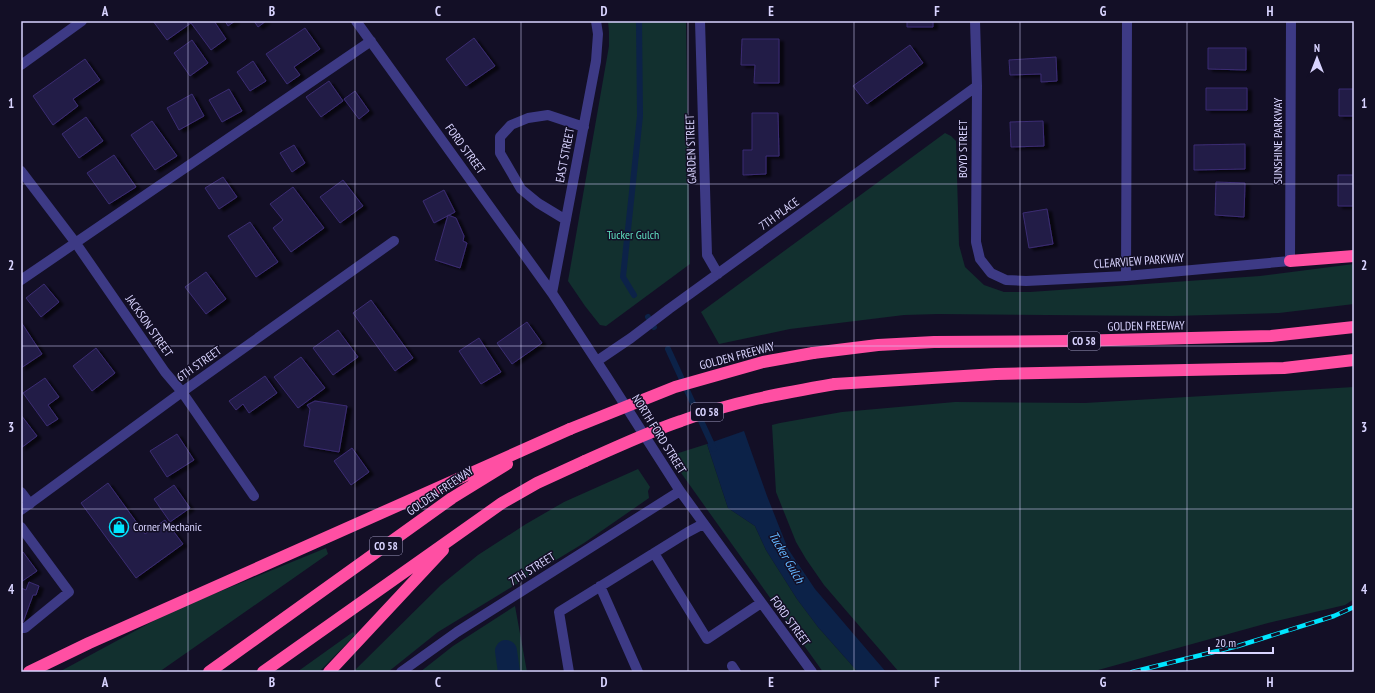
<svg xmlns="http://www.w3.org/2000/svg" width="1375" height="693" font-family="'PT Sans Narrow',sans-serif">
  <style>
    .green { fill: #12302f }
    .water { fill: #0c2248 }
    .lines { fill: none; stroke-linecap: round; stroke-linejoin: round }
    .stream { stroke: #0c2248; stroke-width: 6 }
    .canal { stroke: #0c2248; stroke-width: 22 }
    .building { fill: #241b47; stroke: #3b2d73; filter: url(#shadow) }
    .minor { stroke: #3d3a85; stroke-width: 10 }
    .highway { stroke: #ff4fa3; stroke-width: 12 }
    .rail-casing { stroke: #00e5ff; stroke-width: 4.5 }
    .rail { stroke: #130f26; stroke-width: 3; stroke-dasharray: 9; stroke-linecap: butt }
    .highway-bridge { stroke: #ff4fa3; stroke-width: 12 }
    .grid { fill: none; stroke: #d9d4ff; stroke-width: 1; stroke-opacity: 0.55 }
    .labels { text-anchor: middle; stroke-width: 3; stroke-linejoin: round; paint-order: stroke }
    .shield { fill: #130f26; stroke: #9e99be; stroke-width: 1 }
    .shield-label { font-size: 11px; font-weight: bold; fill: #d9d4ff }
    .street-label { font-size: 12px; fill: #d9d4ff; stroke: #130f26 }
    .park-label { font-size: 12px; fill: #5fe0c0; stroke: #130f26 }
    .poi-label { font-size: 12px; fill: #d9d4ff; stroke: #130f26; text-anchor: start }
    .water-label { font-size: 13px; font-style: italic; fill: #62b6ff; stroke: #130f26 }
    .neatline { fill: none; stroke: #d9d4ff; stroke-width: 1.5 }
    .grid-label { font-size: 13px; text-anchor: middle; font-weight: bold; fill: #d9d4ff }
  </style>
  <defs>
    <filter id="shadow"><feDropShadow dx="4.5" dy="2.5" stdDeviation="1" flood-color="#0009"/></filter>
  </defs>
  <rect width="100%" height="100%" fill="#130f26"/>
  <!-- green -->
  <path class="green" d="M608,21h78l4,243 -84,62 -6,-1 -15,-19 -17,-25 41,-235v-14z
    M945,133l6,3 5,5 3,104 6,22 19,18 20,7h26l230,-16 94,-12v40l-75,9 -107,3 -234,-2 -34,1 -114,14 -71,15 -18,-32z
    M1354,387v212l-9,6 -77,18 -177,49h-192l-75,-87 -18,-26 -10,-17 -20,-50 -4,-67 8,-2 62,-11 113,-10 130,1z
    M707,444l21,64 27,18 11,24 31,49 21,28 40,45h-35l-154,-216z
    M638,469l12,18 -2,4 1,7 -65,45 -146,89 -50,40h-35l88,-87 37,-30 48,-31 38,-22z
    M326,548l2,6 -169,118h-100l113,-61z
    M515,606l12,66h-107l33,-26z
    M353,632l2,3 -36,37h-22z"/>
  <!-- water -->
  <path class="water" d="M744,431l23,65 21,53 27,40 71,83h-28l-40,-45 -21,-28 -31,-49 -11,-24 -27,-18 -21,-64z"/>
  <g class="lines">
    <!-- stream -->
    <path class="stream" d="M634,295l-11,-18 17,-161 -1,-95
      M648,317l6,10
      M668,349l46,100"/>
    <!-- canal -->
    <path class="canal" d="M506,651l3,21"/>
  </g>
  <!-- building -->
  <path class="building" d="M153,21h61l12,18 -15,11 -20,-27 -24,17z
    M225,21h10l-7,5z
    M254,21h12l-8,6z
    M907,21h26v6h-26z
    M305,28l15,21 -26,18 6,8 -13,9 -21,-30z
    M474,38l21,28 -29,20 -20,-27z
    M742,39h37v44h-25l1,-18h-14z
    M192,40l16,23 -18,13 -16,-23z
    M910,45l13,18 -56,41 -14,-18z
    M1208,48h38v22l-38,-1z
    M1056,57l1,24 -16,1v-8l-31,1 -1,-15z
    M85,59l15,21 -27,19 5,7 -25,19 -20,-29z
    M253,61l13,20 -16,10 -13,-19z
    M329,81l14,20 -22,16 -15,-20z
    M1206,88h41v22h-41z
    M229,89l13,22 -20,11 -13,-22z
    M1339,89h15v27h-15z
    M355,91l14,20 -10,8 -15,-20z
    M192,94l12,22 -25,14 -12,-22z
    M752,113h26l1,43h-13v18l-23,1v-25h9z
    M86,117l17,24 -24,17 -17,-24z
    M152,121l25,35 -22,14 -24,-35z
    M1043,121l1,25 -33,1 -1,-25z
    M1245,144v25l-51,1v-25z
    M294,145l11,18 -13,9 -12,-19z
    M114,155l22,32 -27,17 -22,-31z
    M1338,175h16v31h-16z
    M223,177l14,20 -18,12 -14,-21z
    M343,180l20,26 -23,17 -20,-26z
    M1216,182l29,1 -1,34 -29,-2z
    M293,187l31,41 -33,24 -18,-24 10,-8 -13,-16z
    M444,190l11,22 -21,11 -11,-22z
    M1047,209l6,35 -24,4 -6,-35z
    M448,215l8,3 8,18 -1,5 4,2 -7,25 -25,-8z
    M250,222l28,40 -22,15 -28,-41z
    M206,272l20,27 -20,15 -21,-27z
    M44,284l15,18 -18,15 -15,-19z
    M371,300l42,58 -18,13 -42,-58z
    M21,322l21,32 -21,14z
    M527,322l15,21 -30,21 -15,-21z
    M338,330l20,27 -25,18 -20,-27z
    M479,338l22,34 -20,12 -22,-33z
    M96,348l19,25 -23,18 -19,-25z
    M301,357l24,31 -27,20 -24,-31z
    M265,376l12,17 -28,20 -6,-9 -7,6 -7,-9z
    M45,378l14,19 -11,8 10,14 -11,7 -24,-33z
    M315,401l32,5 -8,46 -35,-6 6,-37 -3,-4z
    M21,415l16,21 -16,12z
    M177,434l17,26 -27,17 -17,-26z
    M352,448l17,24 -18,13 -17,-24z
    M108,483l37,51 20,-14 18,24 -47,34 -55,-75z
    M174,485l16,23 -20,14 -16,-23z
    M23,552l14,19 -16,11v-29z
    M29,582l10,4 -3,9h-3l-11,30h-1v-37l5,2z"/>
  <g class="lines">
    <!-- minor -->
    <path class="minor" d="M356,21l196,272 55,84 73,114 132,181
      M700,21l7,234 11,19
      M975,21l2,65 -1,156 4,17 11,14 15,7 20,1 100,-5 164,-15 1,-240
      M21,65l61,-44
      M21,171l54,71 90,130 17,20 72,104
      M566,220l-28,-17 -17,-14 -21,-36v-16l11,-12 17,-7 20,-3 36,12
      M1126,276l1,-255
      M21,280l350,-239
      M552,293l44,-232 2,-27 -2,-13
      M597,361l34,-23 38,-29 308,-223
      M21,492l9,12
      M21,510l161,-118 212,-151
      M21,527l48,65 -44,36h-4
      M654,553l53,86 54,-36
      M600,586l38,86
      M732,666l4,6
      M401,672l56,-40 223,-141
      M569,672l-10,-60 129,-80 15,-8"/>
    <!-- highway -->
    <path class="highway" d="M1290,261l64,-5
      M813,353l65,-8 56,-3 137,-1 200,-5 83,-9
      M835,384l161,-10 288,-6 70,-8
      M29,672l60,-29 481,-214
      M209,672l243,-174 55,-34
      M263,672l239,-169 35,-20 48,-22
      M329,672l114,-122"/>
    <defs>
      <path id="rail" d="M1132,672l106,-26 96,-30 20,-9"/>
    </defs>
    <!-- rail casing -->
    <use href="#rail" class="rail-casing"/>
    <!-- rail -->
    <use href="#rail" class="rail"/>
    <!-- highway-bridge -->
    <path class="highway-bridge" d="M570,429l105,-42 88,-25 50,-9
      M585,461c32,-14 63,-29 96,-40 50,-19 102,-28 154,-37"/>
  </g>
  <!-- grid -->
  <path class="grid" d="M188,21v651M355,21v651M521,21v651M688,21v651M854,21v651M1020,21v651M1187,21v651M21,184h1333M21,346h1333M21,509h1333"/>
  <!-- icons -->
  <defs>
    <symbol id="shop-ring" viewBox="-11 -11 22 22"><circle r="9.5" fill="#130f26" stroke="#00e5ff" stroke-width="1.5"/><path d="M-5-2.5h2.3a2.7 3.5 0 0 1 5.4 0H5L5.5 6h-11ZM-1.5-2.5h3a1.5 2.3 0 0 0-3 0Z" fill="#00e5ff"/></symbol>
  </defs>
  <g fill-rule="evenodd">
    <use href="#shop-ring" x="108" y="516" width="22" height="22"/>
  </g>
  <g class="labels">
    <!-- shield labels -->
    <g class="shield">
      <rect x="1068" y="332" width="32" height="18" rx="3"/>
      <rect x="691" y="403" width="32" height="18" rx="3"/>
      <rect x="370" y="537" width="32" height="18" rx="3"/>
    </g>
    <g class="shield-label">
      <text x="1084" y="345">CO 58</text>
      <text x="707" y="416">CO 58</text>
      <text x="386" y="550">CO 58</text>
    </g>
    <!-- street labels -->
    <g class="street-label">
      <text transform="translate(1278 141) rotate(-90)" y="4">SUNSHINE PARKWAY</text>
      <text transform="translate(465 149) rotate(54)" y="4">FORD STREET</text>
      <text transform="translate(691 149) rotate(-92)" y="4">GARDEN STREET</text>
      <text transform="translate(963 149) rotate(-90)" y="4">BOYD STREET</text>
      <text transform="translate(565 155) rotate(-79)" y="4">EAST STREET</text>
      <text transform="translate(779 214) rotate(-36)" y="4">7TH PLACE</text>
      <text transform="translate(1139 261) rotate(-4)" y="4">CLEARVIEW PARKWAY</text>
      <text transform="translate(149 326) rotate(55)" y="4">JACKSON STREET</text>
      <text transform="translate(1146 326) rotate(-1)" y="4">GOLDEN FREEWAY</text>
      <text transform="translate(737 356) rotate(-15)" y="4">GOLDEN FREEWAY</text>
      <text transform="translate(199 364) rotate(-35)" y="4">6TH STREET</text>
      <text transform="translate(659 434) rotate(58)" y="4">NORTH FORD STREET</text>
      <text transform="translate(440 491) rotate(-34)" y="4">GOLDEN FREEWAY</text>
      <text transform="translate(532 569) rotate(-32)" y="4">7TH STREET</text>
      <text transform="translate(790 621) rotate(54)" y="4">FORD STREET</text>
    </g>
    <!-- park labels -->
    <g class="park-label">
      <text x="633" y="239">Tucker Gulch</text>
    </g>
    <!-- poi labels -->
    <g class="poi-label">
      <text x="133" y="531">Corner Mechanic</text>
    </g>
    <!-- water labels -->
    <g class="water-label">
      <text transform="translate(787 557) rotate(60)" y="5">Tucker Gulch</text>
    </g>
  </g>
  <!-- border -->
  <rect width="1375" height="693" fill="none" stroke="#130f26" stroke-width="44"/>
  <!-- north arrow -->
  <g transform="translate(1317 58)" stroke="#130f26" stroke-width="3" paint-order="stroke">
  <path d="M0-3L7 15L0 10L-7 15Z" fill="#d9d4ff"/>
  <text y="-6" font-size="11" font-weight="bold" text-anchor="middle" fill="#d9d4ff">N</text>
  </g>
  <!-- scale -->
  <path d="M1209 647v6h64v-6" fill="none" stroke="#d9d4ff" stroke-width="2"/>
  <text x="1215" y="647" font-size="12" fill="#d9d4ff" stroke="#130f26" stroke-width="3" paint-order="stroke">20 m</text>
  <rect x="22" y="22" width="1331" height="649" class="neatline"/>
  <g class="grid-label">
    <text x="105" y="16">A</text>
    <text x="272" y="16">B</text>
    <text x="438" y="16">C</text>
    <text x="604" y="16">D</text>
    <text x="771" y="16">E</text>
    <text x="937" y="16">F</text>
    <text x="1103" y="16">G</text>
    <text x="1270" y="16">H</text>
    <text x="11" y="108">1</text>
    <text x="1364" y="108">1</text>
    <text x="11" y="270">2</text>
    <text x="1364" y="270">2</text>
    <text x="11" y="432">3</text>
    <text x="1364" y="432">3</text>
    <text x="11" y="594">4</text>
    <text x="1364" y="594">4</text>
    <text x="105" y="687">A</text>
    <text x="272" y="687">B</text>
    <text x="438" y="687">C</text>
    <text x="604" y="687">D</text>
    <text x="771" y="687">E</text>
    <text x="937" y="687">F</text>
    <text x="1103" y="687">G</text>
    <text x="1270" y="687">H</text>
  </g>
</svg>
